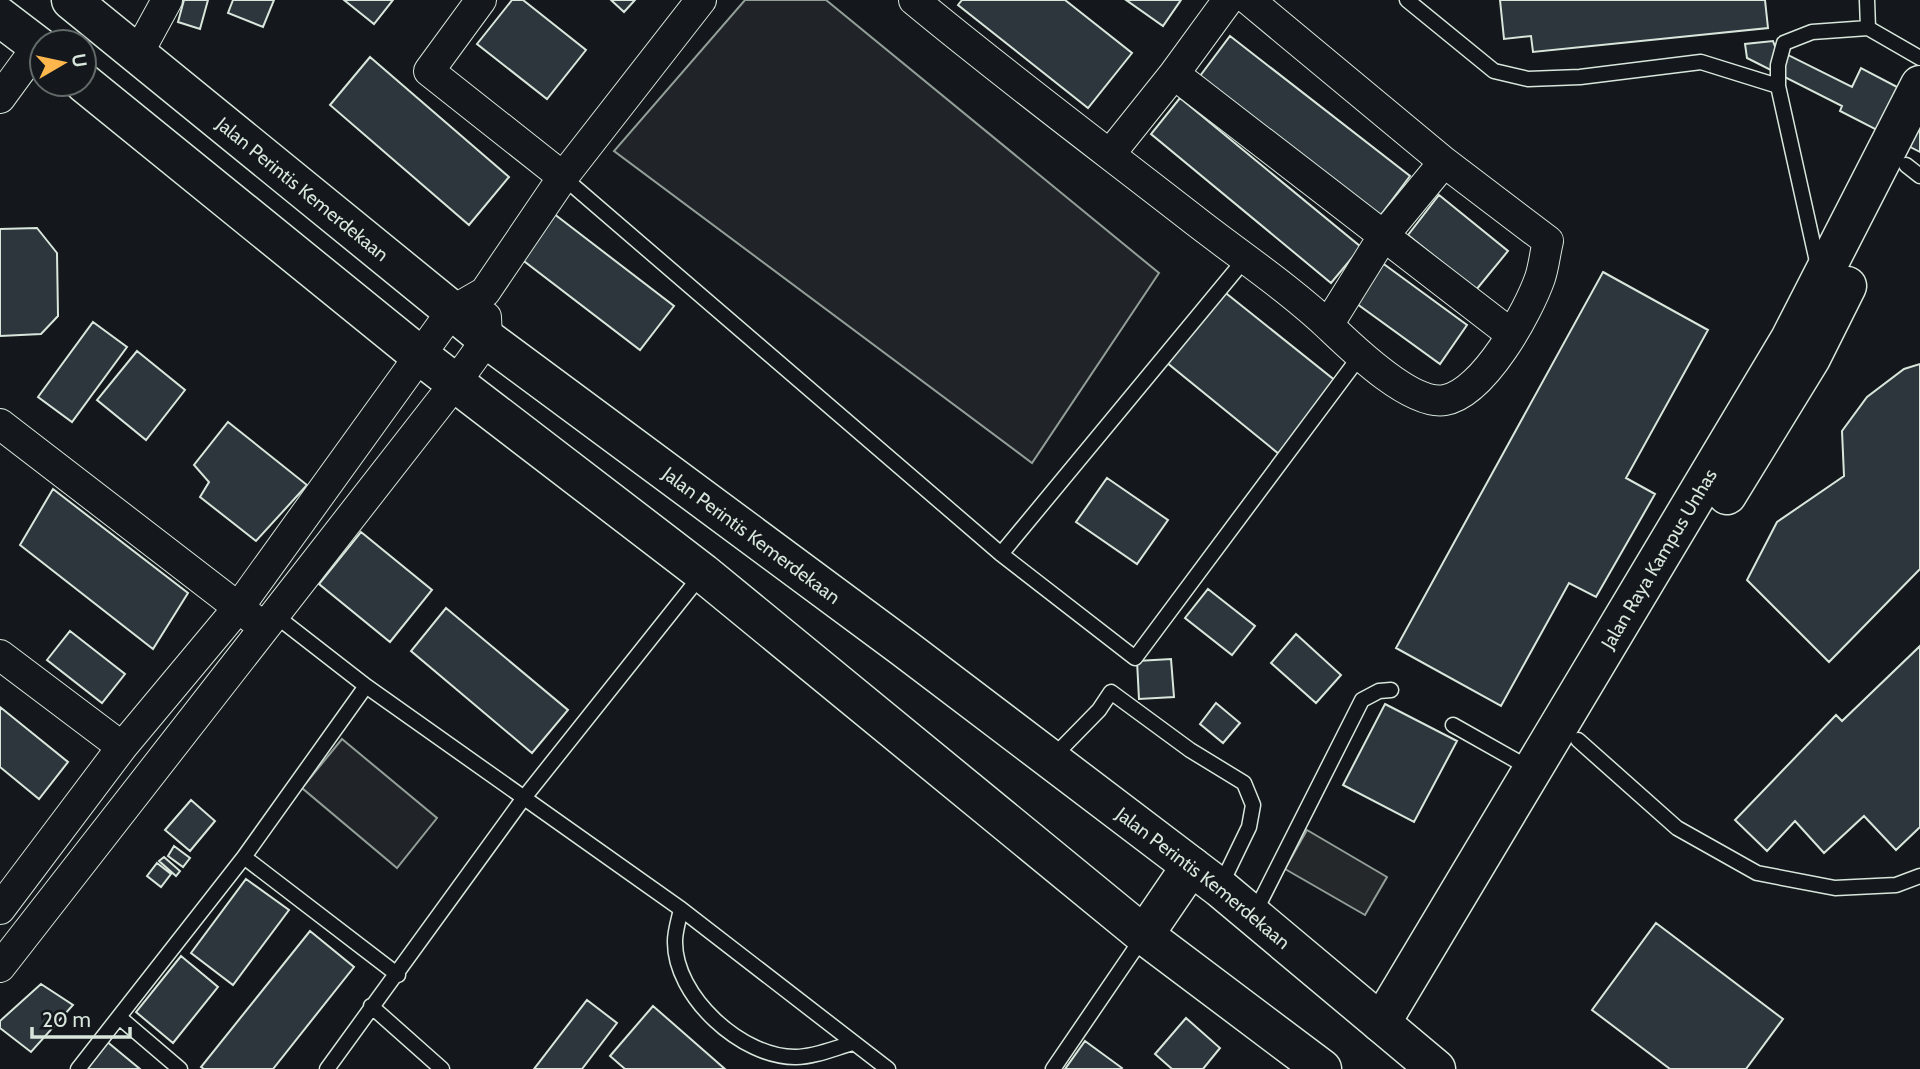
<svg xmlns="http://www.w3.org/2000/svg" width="1920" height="1069" font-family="Cabin,sans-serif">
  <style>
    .green { fill: #202428; stroke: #939e99; stroke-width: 2 }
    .parking { fill: #24282b; stroke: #939e99; stroke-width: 2 }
    .building { fill: #2c363c; stroke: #d8e6dc; stroke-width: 2 }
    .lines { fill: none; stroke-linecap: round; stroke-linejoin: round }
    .lane-casing { stroke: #d8e6dc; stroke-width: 17 }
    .street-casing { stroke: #d8e6dc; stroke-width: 32 }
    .secondary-casing { stroke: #d8e6dc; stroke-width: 41 }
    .highway-casing { stroke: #d8e6dc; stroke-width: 41 }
    .lane { stroke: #14181c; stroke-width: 14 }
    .street { stroke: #14181c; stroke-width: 30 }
    .secondary { stroke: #14181c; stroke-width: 38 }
    .highway { stroke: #14181c; stroke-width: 38 }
    .labels { text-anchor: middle; stroke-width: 5; stroke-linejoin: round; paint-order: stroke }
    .street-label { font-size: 19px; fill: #d8e6dc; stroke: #14181c }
  </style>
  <rect width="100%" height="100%" fill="#14181c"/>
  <!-- green -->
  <path class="green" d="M745,0h81l333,273 -127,190 -418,-312z
    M342,739l95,79 -40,50 -95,-80z"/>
  <!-- parking -->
  <path class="parking" d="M1307,830l80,47 -22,38 -80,-46z"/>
  <!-- building -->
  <path class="building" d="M184,0h24l-8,29 -22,-7z
    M233,0h41l-11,27 -35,-14z
    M344,0h49l-19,24z
    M512,0h11l63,50 -39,49 -70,-55z
    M611,0h24l-11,12z
    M962,0h103l67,53 -44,55 -130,-103z
    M1126,0h55l-18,26z
    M1500,0h265l3,28 -235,24 -2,-16 -27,3z
    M1230,36l180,140 -33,44 -180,-140z
    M1773,41l3,8 76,38 9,-19 59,31v53l-80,-41 2,-5 -95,-48 -2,-14z
    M370,57l139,120 -40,48 -139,-120z
    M1180,98l181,149 -30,36 -180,-149z
    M1439,195l69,56 -32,39 -68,-55z
    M549,210l125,96 -34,44 -124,-95z
    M37,228l20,25 1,63 -17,18 -41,2v-107z
    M1381,262l86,63 -27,39 -87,-63z
    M1603,272l105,58 -82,148 29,16 -59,103 -27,-14 -68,123 -105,-58z
    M1222,290l115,92 -58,72 -113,-92z
    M93,322l34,25 -55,75 -34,-25z
    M137,351l48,39 -39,50 -49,-40z
    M1920,364v205l-91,93 -82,-82 30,-58 67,-46 -2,-45 25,-34 37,-28z
    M228,422l79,63 -51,56 -56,-44 9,-15 -15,-17z
    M1107,478l61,42 -31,44 -61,-42z
    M53,489l135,104 -35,56 -133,-104z
    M361,532l71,58 -42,52 -71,-58z
    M1208,589l47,37 -23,29 -47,-37z
    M446,608l122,102 -36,43 -121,-102z
    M70,631l55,43 -23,29 -55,-43z
    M1296,634l45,41 -25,28 -45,-40z
    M1920,646v181l-24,23 -32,-34 -40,37 -29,-32 -28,30 -32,-31 101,-105 6,6z
    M1171,659l3,38 -35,2 -2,-38z
    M1216,703l24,20 -17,20 -23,-19z
    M1385,704l72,37 -43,81 -71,-37z
    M0,707l68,55 -29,37 -39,-32z
    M191,800l24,21 -25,30 -25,-21z
    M174,846l16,12 -7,9 -15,-11z
    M164,857l16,14 -4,5 -17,-15z
    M157,863l14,11 -10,13 -14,-11z
    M246,879l43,31 -56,75 -42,-32z
    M1656,923l127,96 -37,50h-76l-78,-59z
    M310,931l44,36 -81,102h-69l-3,-2z
    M181,956l37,31 -45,56 -37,-31z
    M41,984l32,21 -42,47 -31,-24v-7z
    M587,1000l30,23 -35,46h-48z
    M653,1006l72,63h-100l-15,-13z
    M1186,1018l34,30 -17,21h-31l-17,-15z
    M105,1040l35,29h-58z
    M1085,1041l37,27 -1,1h-56z"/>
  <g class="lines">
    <defs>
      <path id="lane" d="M1407,0l87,71 34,8 52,-2 121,-15 77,24
        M1867,0l1,28
        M1906,165l14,11
        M563,177l438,377 134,104 225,-302
        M1818,266l-40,-180v-21l6,-22 28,-11 56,-4 52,30
        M1001,554l244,-295
        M276,616l90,70 315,223 207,160
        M366,686l-122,171 154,118
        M1453,725l78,44
        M1578,740l99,88 80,45 78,15 61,-3 24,-9
        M1053,757l46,-47 12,-18 79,58 54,33 9,22 -4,22 -29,60
        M681,909c-2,10 -6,22 -6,32 -1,55 67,117 121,116 18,0 39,-9 57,-14
        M1254,914l108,-214 17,-9 12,-1
        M371,1006l71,63
        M119,1017l61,52
        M78,1069l166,-212
        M327,1069l196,-270 179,-225
        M1053,1069l90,-132"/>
      <path id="street" d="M481,0l-52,71 134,106
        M914,0c94,78 192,151 288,226 43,33 90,65 129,102 23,22 81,78 114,72 39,-7 83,-88 95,-122 4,-12 5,-25 8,-37l-104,-79 -195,-162
        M1228,0l-54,74 337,260
        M137,55l30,-55
        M0,98l38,-52
        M1110,154l64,-80
        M1328,325l56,-90 60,-73
        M0,424l252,194
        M0,655l122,92
        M0,909l122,-162 116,-139 214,-297 33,-19 78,-115 138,-177
        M0,967l456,-585 31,-43 -1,-22"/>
      <g id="secondary">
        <path d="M1727,495l84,-137 36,-72"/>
        <path id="s1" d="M1381,1023l409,-684 130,-254"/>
      </g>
      <g id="highway">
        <path id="s2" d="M71,0l416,339 417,309 316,240 216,181"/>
        <path d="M0,17l42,32"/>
        <path d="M84,83l335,272 284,218 441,362 178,134"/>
        <path d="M1144,935l47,-69"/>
      </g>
    </defs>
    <!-- lane casing -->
    <use href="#lane" class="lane-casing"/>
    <!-- street casing -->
    <use href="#street" class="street-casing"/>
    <!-- secondary casing -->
    <use href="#secondary" class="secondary-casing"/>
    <!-- highway casing -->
    <use href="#highway" class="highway-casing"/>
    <!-- lane -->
    <use href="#lane" class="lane"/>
    <!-- street -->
    <use href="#street" class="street"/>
    <!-- secondary -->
    <use href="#secondary" class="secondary"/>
    <!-- highway -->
    <use href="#highway" class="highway"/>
  </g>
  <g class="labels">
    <!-- street labels -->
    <g class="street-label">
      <text dy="7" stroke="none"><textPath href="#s2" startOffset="299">Jalan Perintis Kemerdekaan</textPath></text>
      <text dy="7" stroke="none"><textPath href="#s2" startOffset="866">Jalan Perintis Kemerdekaan</textPath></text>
      <text dy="7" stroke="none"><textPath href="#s1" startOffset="541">Jalan Raya Kampus Unhas</textPath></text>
      <text dy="7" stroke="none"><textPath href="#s2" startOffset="1433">Jalan Perintis Kemerdekaan</textPath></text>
    </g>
  </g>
  <!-- north arrow -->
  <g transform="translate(63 63) rotate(81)"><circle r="33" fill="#14181c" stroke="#626a69" stroke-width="2"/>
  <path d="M0-5L12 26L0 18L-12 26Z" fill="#ffb74d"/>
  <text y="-10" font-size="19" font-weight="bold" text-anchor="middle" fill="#d8e6dc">U</text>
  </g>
  <!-- scale -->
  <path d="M32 1027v10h98v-10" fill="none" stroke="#d8e6dc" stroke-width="3.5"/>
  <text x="42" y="1027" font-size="21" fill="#d8e6dc" stroke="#14181c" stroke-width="5" paint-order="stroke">20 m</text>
</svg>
